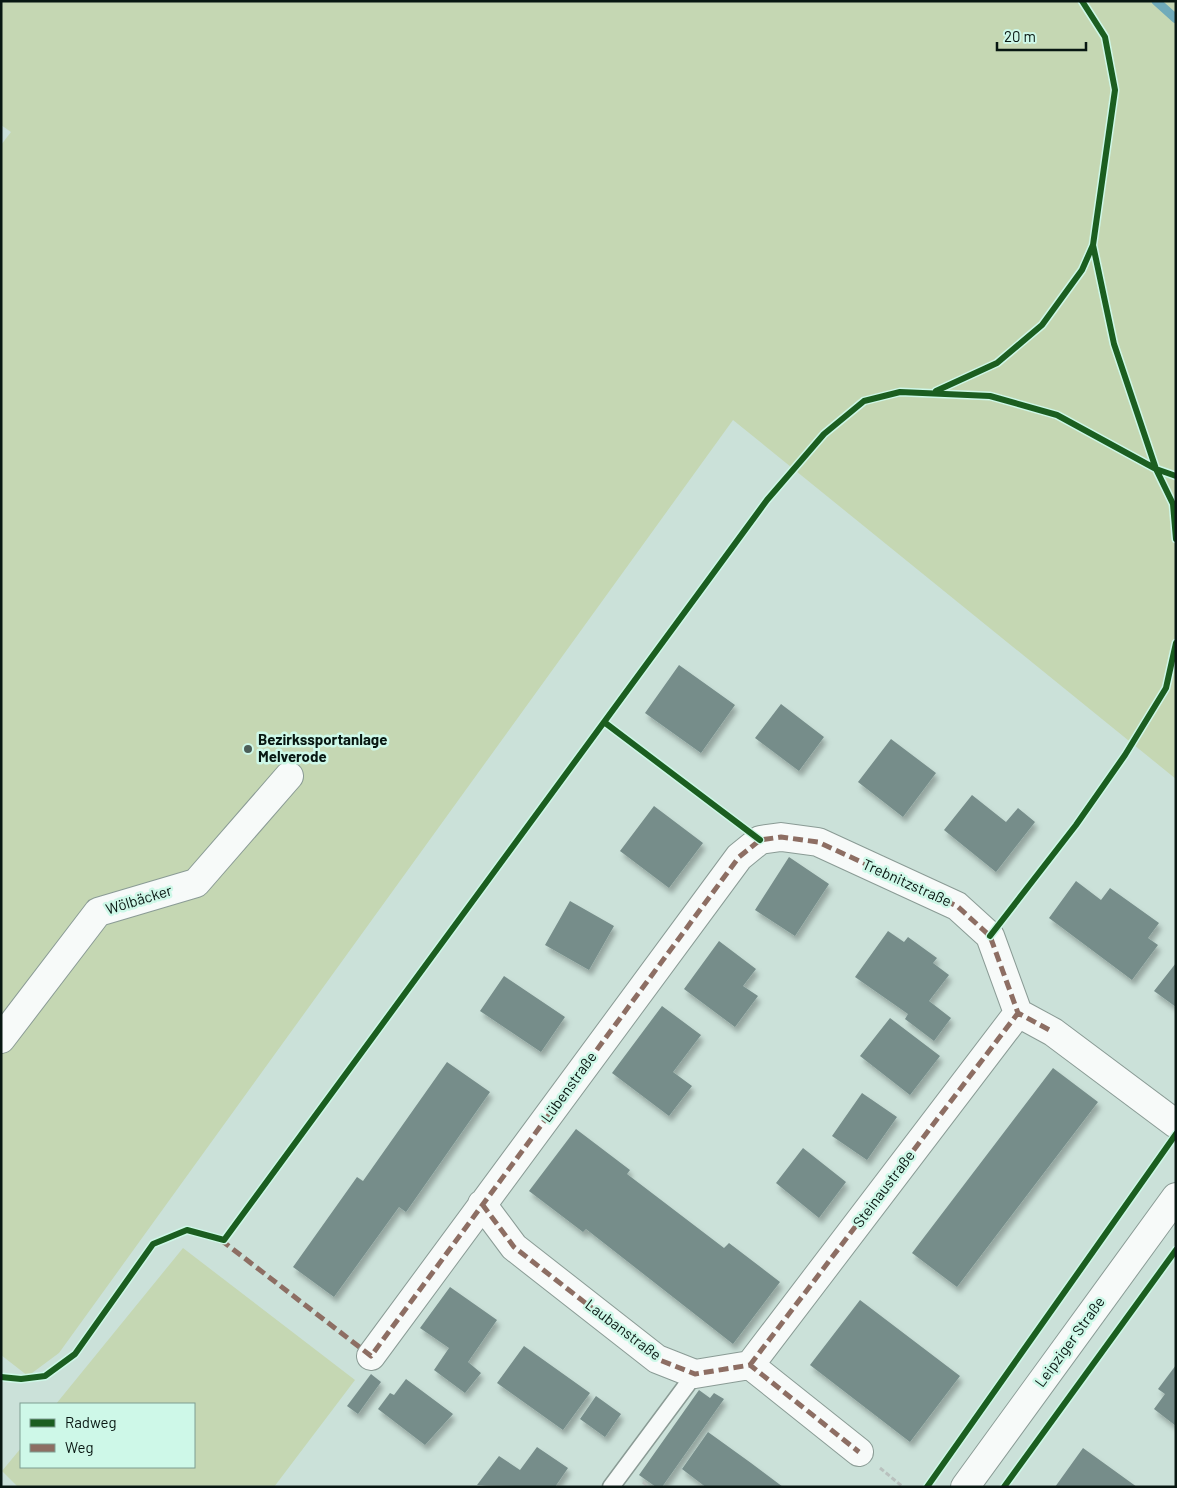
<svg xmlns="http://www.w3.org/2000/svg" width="1177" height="1488" font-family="Barlow,sans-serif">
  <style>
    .green { fill: #c5d7b3 }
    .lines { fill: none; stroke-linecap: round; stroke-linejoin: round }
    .stream { stroke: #70abba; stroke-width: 9 }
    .building { fill: #768d8a; filter: url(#shadow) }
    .lane-casing { stroke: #8a9b95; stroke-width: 19 }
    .street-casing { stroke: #8a9b95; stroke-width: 30 }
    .secondary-casing { stroke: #8a9b95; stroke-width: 30 }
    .path { stroke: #b9c1be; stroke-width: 3; stroke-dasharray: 5 2.5; stroke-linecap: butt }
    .lane { stroke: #f7faf9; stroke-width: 16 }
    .street { stroke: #f7faf9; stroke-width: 28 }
    .secondary { stroke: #f7faf9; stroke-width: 28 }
    .quiet { stroke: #8d6e63; stroke-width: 5; stroke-dasharray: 10 5; stroke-linecap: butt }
    .cycleway-casing { stroke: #cef8e8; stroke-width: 9 }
    .cycleway { stroke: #1b5e20; stroke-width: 6 }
    .poi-dot { fill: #4c5e58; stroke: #cef8e8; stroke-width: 2 }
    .labels { text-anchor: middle; stroke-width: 5; stroke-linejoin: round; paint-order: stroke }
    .poi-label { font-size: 15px; font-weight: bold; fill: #081712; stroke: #cef8e8; text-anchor: start }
    .street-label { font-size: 15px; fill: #081712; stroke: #cef8e8 }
  </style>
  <defs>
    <filter id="shadow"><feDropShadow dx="3" dy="5.5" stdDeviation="2.5" flood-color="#0004"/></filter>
  </defs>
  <rect width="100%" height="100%" fill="#cbe1d9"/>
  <!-- green -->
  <path class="green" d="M1,1h1175v778l-443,-359 -674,933 -31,23 -27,-21v-1210l10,-13 -10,-7z
    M183,1248l172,132 -81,107h-256l-16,-16 19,-23v19h173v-63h-138z"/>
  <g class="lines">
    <!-- stream -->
    <path class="stream" d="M1156,1l20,18"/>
  </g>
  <!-- building -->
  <path class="building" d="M679,665l56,40 -34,48 -56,-40z
    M781,704l43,33 -25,34 -44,-33z
    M891,739l45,34 -33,44 -45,-35z
    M972,795l34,27 12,-14 17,14 -39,50 -52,-42z
    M654,806l49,37 -34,45 -49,-37z
    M789,857l40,27 -34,52 -40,-26z
    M1076,881l25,19 9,-12 49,35 -11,15 10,7 -26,35 -83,-62z
    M570,901l44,25 -25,44 -44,-25z
    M888,931l16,11 4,-5 29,21 -4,5 16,12 -20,26 22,17 -17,23 -29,-22 3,-5 -53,-37z
    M719,941l37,28 -13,17 15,10 -23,31 -51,-38z
    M1176,963v44l-22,-16z
    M504,976l61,41 -24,35 -61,-41z
    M662,1006l39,29 -28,37 19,14 -23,30 -57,-43z
    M890,1018l50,38 -30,39 -50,-39z
    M447,1062l43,30 -84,120 -7,-5 -65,90 -41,-30 64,-90 6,4z
    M1053,1068l45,34 -141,185 -45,-34z
    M862,1093l35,24 -30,43 -35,-24z
    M576,1129l54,41 -3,4 97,74 5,-5 51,39 -47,62 -147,-115 -3,3 -54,-41z
    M803,1148l43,34 -27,36 -43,-35z
    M450,1287l47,33 -29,42 13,11 -16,20 -31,-23 15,-22 -29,-20z
    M860,1300l100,76 -50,66 -100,-77z
    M524,1346l66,47 -27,37 -66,-47z
    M1176,1365v61l-22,-17 11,-15 -7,-5z
    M371,1374l10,8 -23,32 -11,-8z
    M406,1379l47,35 -28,31 -47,-36 12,-16 4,2z
    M699,1390l11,8 4,-5 10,6 -62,88h-6l-17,-12z
    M596,1396l25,18 -16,23 -25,-18z
    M708,1432l43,31 32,24h-77l-3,-2 -21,-16z
    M537,1447l31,21 -13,19 -78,-2 22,-29 21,14z
    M1083,1448l54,39h-82z"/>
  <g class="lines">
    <defs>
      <path id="lane" d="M611,1487l84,-113"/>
      <path id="street" d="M1,1039l97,-127 98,-29 93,-107
        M482,1204l32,43 143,112 38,15 55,-9 109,87
        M371,1356l368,-499 21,-17 21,-3 37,5 139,64 33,30 28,77 35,19 123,92
        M750,1365l268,-352"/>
      <path id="secondary" d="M965,1487l211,-290"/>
    </defs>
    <!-- lane casing -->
    <use href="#lane" class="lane-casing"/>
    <!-- street casing -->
    <use href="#street" class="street-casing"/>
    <!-- secondary casing -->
    <use href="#secondary" class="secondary-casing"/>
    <!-- path -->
    <path class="path" d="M880,1468l23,19
      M643,1482l6,5"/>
    <!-- lane -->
    <use href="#lane" class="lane"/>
    <!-- street -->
    <use href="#street" class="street"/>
    <!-- secondary -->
    <use href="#secondary" class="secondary"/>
    <!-- quiet -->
    <path class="quiet" d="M482,1204l32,43 143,112 38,15 55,-9 109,87
      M221,1240l150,116 368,-499 21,-17 21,-3 37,5 139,64 33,30 28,77 35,19
      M750,1365l268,-352"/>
    <defs>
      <path id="cycleway" d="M1093,245l21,99 42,125 17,35 3,35
        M936,391l61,-28 45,-38 40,-55 11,-25 22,-155 -10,-53 -23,-36
        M604,722l156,118
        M990,936l86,-111 49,-70 41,-67 10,-45
        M1,1377l20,2 24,-3 30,-22 78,-110 34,-14 37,10 543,-740 57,-66 40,-33 36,-9 90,4 67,19 99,54 20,7
        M927,1487l249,-353
        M1004,1487l172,-237"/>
    </defs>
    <!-- cycleway casing -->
    <use href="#cycleway" class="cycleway-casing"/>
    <!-- cycleway -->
    <use href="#cycleway" class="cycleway"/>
  </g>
  <!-- markers -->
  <circle class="poi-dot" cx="248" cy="749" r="5"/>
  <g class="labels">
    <!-- poi labels -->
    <g class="poi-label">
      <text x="258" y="745">Bezirkssportanlage<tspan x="258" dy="17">Melverode</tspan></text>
    </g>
    <!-- street labels -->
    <g class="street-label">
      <text transform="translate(907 883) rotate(24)" y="5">Trebnitzstraße</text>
      <text transform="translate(139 900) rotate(-17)" y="5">Wölbäcker</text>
      <text transform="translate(569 1087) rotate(-54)" y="5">Lübenstraße</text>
      <text transform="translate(884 1189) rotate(-53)" y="5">Steinaustraße</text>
      <text transform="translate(623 1330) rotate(37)" y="5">Laubanstraße</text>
      <text transform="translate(1070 1342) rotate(-54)" y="5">Leipziger Straße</text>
    </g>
  </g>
  <!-- border -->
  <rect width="1177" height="1488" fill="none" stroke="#081712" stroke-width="5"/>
  <!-- legend -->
  <rect x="20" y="1403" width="175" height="65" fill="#cef8e8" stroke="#7f9e92"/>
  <rect x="30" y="1419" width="25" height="8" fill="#1b5e20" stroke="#7f9e92"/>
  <text x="65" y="1428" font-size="15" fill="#081712">Radweg</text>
  <rect x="30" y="1444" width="25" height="8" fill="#8d6e63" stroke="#7f9e92"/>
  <text x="65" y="1453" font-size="15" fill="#081712">Weg</text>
  <!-- scale -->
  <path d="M997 42v8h89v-8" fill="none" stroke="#081712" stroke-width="2.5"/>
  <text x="1004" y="42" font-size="15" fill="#081712" stroke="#cef8e8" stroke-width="4" paint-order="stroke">20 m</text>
</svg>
